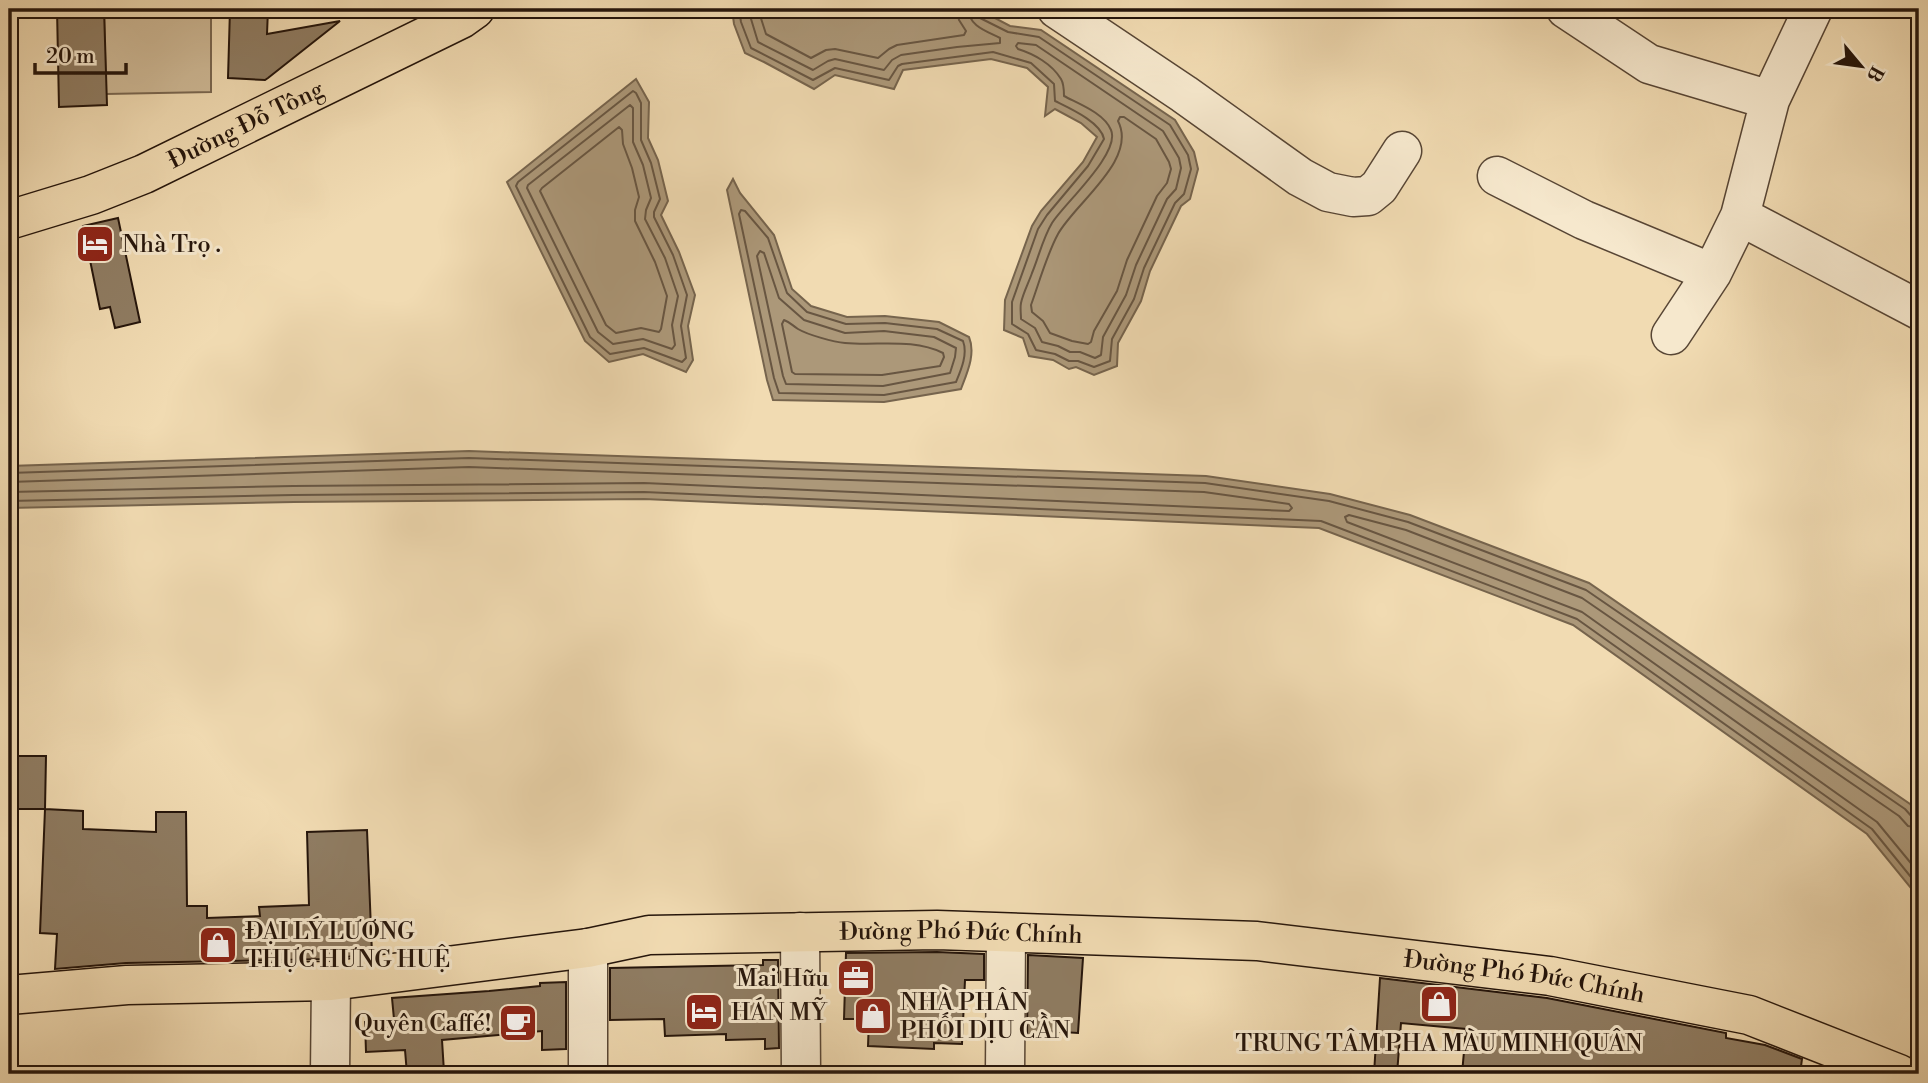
<svg xmlns="http://www.w3.org/2000/svg" width="1928" height="1083" font-family="'Libre Bodoni',serif">
  <style>
    .green { fill: #ceb996; stroke: #7a6750; stroke-width: 2 }
    .water { fill: #ac9879; stroke: #76644d; stroke-width: 2 }
    .lines { fill: none; stroke-linecap: round; stroke-linejoin: round }
    .shore { stroke: #685642; stroke-width: 2 }
    .building { fill: #8f7c62; stroke: #25150b; stroke-width: 2 }
    .minor-casing { stroke: #584635; stroke-width: 41 }
    .major-casing { stroke: #25150b; stroke-width: 41 }
    .minor { stroke: #f6e8cd; stroke-width: 38 }
    .major { stroke: #f1dbb2; stroke-width: 38 }
    .labels { text-anchor: middle; stroke-width: 6; stroke-linejoin: round; paint-order: stroke }
    .street-label { font-size: 24px; fill: #25150b; stroke: #f6e8cd }
    .poi-label { font-size: 24px; fill: #25150b; stroke: #f6e8cd; text-anchor: start }
  </style>
  <rect width="100%" height="100%" fill="#f1dbb2"/>
  <filter id="stains"><feTurbulence type="fractalNoise" baseFrequency=".00286" numOctaves="4"/><feColorMatrix values="0 0 0 0 .2 0 0 0 0 .09 0 0 0 0 .02 0 0 0 .5 -.17"/></filter>
  <radialGradient id="worn" r=".72"><stop offset=".6" stop-color="#630" stop-opacity="0"/><stop offset="1" stop-color="#630" stop-opacity=".3"/></radialGradient>
  <!-- green -->
  <path class="green" d="M104,9h107v83l-105,2z"/>
  <!-- water -->
  <path class="water" d="M732,9h246l32,17 31,4 134,90 19,32 4,17 -8,30 -9,7 -31,65 -9,30 -23,42 -1,23 -23,9 -18,-8 -7,2 -16,-9 -24,-4 -6,-18 -19,-8 1,-30 27,-74 9,-15 42,-49 14,-25 -16,-14 -26,-14 -10,7 3,-29 -21,-19 -36,-9 -88,11 -9,19 -59,-14 -21,14 -50,-27 -19,-9 -11,-29z
    M636,79l13,23 -1,36 10,22 10,41 -7,14 18,37 16,43 -7,31 5,34 -7,12 -43,-18 -34,8 -24,-21 -78,-159z
    M733,179l7,14 34,42 18,54 19,17 36,11 38,-1 54,6 30,15c7,17 -2,36 -8,52l-77,13 -111,-2 -6,-20 -40,-190z
    M469,451l737,25 124,18 80,21 179,68 321,221 9,12v82l-52,-64 -294,-209 -254,-97 -675,-29 -350,3 -285,6v-42z"/>
  <g class="lines">
    <!-- shore -->
    <path class="shore" d="M739,9l2,13 10,26 62,32 22,-12 54,12 9,-14 4,-2 91,-12 38,11 23,21 1,17c14,7 46,21 49,38l-16,27 -41,49 -9,14 -26,73v22l16,10 8,16 19,4 14,7h9l16,6 16,-6 2,-22 22,-40 10,-31 31,-65 9,-9 7,-25 -3,-14 -18,-30 -131,-88 -31,-5 -28,-14 -3,-4 -1,-5
      M748,9l10,33 55,28 15,-9 7,-2 49,11 8,-10 9,-5 56,-8 43,-4v-5c-14,-7 -31,-12 -32,-29
      M758,9l8,25 45,24 15,-8 9,-1 43,9 11,-9 8,-4 67,-10 2,-4 -7,-11 -2,-11
      M1018,43l18,2 127,86 16,27 2,10 -5,21 -9,10 -31,66 -10,30 -23,42 -2,18 -6,3 -15,-6h-10l-12,-6 -16,-4 -7,-14 -14,-9c0,-5 -1,-11 0,-16 2,-10 8,-21 11,-30 7,-17 11,-35 20,-50 12,-19 69,-70 59,-93 -7,-17 -32,-26 -47,-34 0,-6 0,-12 -3,-17 -9,-15 -27,-25 -43,-30l-2,-3z
      M633,91l3,2 5,10v37l10,23 9,36 -6,13v5l19,38 14,40 -6,31 5,32 -4,4 -38,-14 -34,6 -20,-17 -74,-151 2,-4z
      M630,105l3,3v34l10,23 8,33 -5,12 -1,9 20,39 13,38 -6,29 3,20 -3,4 -29,-10 -30,5 -15,-12 -71,-144 1,-3z
      M1120,117h4l32,22 13,23 2,7 -4,14 -10,13 -30,64 -10,31 -23,40 -3,11 -3,2 -16,-3 -22,-8 -7,-12 -11,-9 -1,-7c8,-22 16,-51 27,-71 17,-31 80,-74 60,-113z
      M619,127l3,3 1,14 9,24 7,29 -4,13v11l20,41 12,34 -6,33 -2,3 -18,-4 -25,5 -10,-8 -66,-134 2,-3z
      M741,210l4,1 23,27 19,55 20,19 39,12 39,-1 52,6 26,12c5,13 -2,29 -7,41l-72,13 -105,-2 -5,-15 -35,-164z
      M760,251l4,2 15,45 25,22 41,13 39,-2 50,6 22,11 -1,9 -5,16 -67,13 -97,-2 -3,-8 -26,-120z
      M784,320c6,2 9,6 14,9 10,6 36,13 47,14 33,3 67,-5 98,10l1,4 -4,9 -58,9 -87,-1 -3,-2 -10,-48z
      M9,473l460,-15 736,25 124,18 79,21 178,68 319,219 8,9 6,1
      M9,482l460,-15 735,25 85,12 3,4 -3,3 -645,-28 -351,3 -284,6
      M9,501l284,-6 351,-3 677,29 256,98 295,210 47,58
      M1919,828l-11,-2 -9,-10 -317,-218 -176,-68 -57,-15 -4,2 2,5 235,90 295,210 42,51"/>
  </g>
  <!-- building -->
  <path class="building" d="M57,9h47l3,96 -48,2z
    M230,9h38l-1,25 73,-13 -72,57 -3,2 -37,-2z
    M118,218l22,104 -25,6 -5,-21 -10,2 -17,-83z
    M9,756h37l-1,53 38,2v18l73,3v-20h30l1,94h20v12l53,-2 -1,-9 50,-2 -2,-73 60,-2 5,124 -43,5 -203,4 -71,6 2,-35 -17,-1 5,-124h-36z
    M937,952l47,2v26h-19l-3,64 -28,-1v6l-66,-3 1,-27h-25l2,-66z
    M1028,955l55,3 -5,75 -32,-2v6h-19z
    M763,960h15l1,88 -14,1v-10l-39,1v-6l-61,2 -1,-17 -54,1v-52l153,-3z
    M1380,978l167,20 179,35v5l39,7 37,14 -2,15h-338l4,-45 -65,-6 -4,51h-23z
    M566,982v67l-24,1v-19l-100,9 2,32 -30,2h-7l-2,-24 -39,2 -1,-30 29,-3 -2,-21 97,-7 51,-5v-3z"/>
  <g class="lines">
    <defs>
      <path id="minor" d="M1057,9l127,85 116,83 28,15 25,5 15,-1 11,-9 23,-36
        M1566,9l83,55 121,36
        M1497,176l87,44 128,53
        M1740,216l179,94
        M1671,335l41,-62 28,-57 30,-116 43,-91
        M800,932l1,142
        M330,1074l1,-93
        M588,1074v-126
        M1005,1074l1,-141"/>
      <g id="major">
        <path id="s1" d="M9,220l82,-25 53,-21 317,-155 14,-10"/>
        <path id="s2" d="M9,995l118,-10 204,-4 257,-33 61,-13 288,-5 320,11 293,35 199,39 150,59"/>
      </g>
    </defs>
    <!-- minor casing -->
    <use href="#minor" class="minor-casing"/>
    <!-- major casing -->
    <use href="#major" class="major-casing"/>
    <!-- minor -->
    <use href="#minor" class="minor"/>
    <!-- major -->
    <use href="#major" class="major"/>
  </g>
  <!-- icons -->
  <defs>
    <symbol id="hotel-square" viewBox="-11 -11 22 22"><rect x="-9" y="-9" width="18" height="18" rx="4" fill="#8f2418" stroke="#f6e8cd"/><path d="M-6-4.5h1.5V1H6V5H4.5V3h-9V5H-6ZM-4 0a1.8 1.8 0 1 1 3.6 0ZM.5 0V-2.5h3Q6-2.5 6 0Z" fill="#fff"/></symbol>
    <symbol id="shop-square" viewBox="-11 -11 22 22"><rect x="-9" y="-9" width="18" height="18" rx="4" fill="#8f2418" stroke="#f6e8cd"/><path d="M-5-2.5h2.3a2.7 3.5 0 0 1 5.4 0H5L5.5 6h-11ZM-1.5-2.5h3a1.5 2.3 0 0 0-3 0Z" fill="#fff"/></symbol>
    <symbol id="office-square" viewBox="-11 -11 22 22"><rect x="-9" y="-9" width="18" height="18" rx="4" fill="#8f2418" stroke="#f6e8cd"/><path d="M-6-3h4V-5.5h4V-3h4V5H-6ZM-1-4.5V-3h2v-1.5ZM-6 0V1H6V0Z" fill="#fff"/></symbol>
    <symbol id="cafe-square" viewBox="-11 -11 22 22"><rect x="-9" y="-9" width="18" height="18" rx="4" fill="#8f2418" stroke="#f6e8cd"/><path d="M-5.5-4.5H6V0H3Q3 3.5 0 3.5H-2.5Q-5.5 3.5-5.5 0ZM3-3.2v2h1.7v-2ZM-6 4.5H4V6H-6Z" fill="#fff"/></symbol>
  </defs>
  <g fill-rule="evenodd">
    <use href="#hotel-square" x="73" y="222" width="44" height="44"/>
    <use href="#shop-square" x="196" y="923" width="44" height="44"/>
    <use href="#office-square" x="834" y="956" width="44" height="44"/>
    <use href="#shop-square" x="1417" y="982" width="44" height="44"/>
    <use href="#hotel-square" x="682" y="990" width="44" height="44"/>
    <use href="#shop-square" x="851" y="994" width="44" height="44"/>
    <use href="#cafe-square" x="496" y="1001" width="44" height="44"/>
  </g>
  <g class="labels">
    <!-- street labels -->
    <g class="street-label">
      <text dy="8" stroke="none"><textPath href="#s1" startOffset="256">Đường Đỗ Tông</textPath></text>
      <text dy="8" stroke="none"><textPath href="#s2" startOffset="956">Đường Phó Đức Chính</textPath></text>
      <text dy="8" stroke="none"><textPath href="#s2" startOffset="1522">Đường Phó Đức Chính</textPath></text>
    </g>
    <!-- poi labels -->
    <g class="poi-label">
      <text x="122" y="252">Nhà Trọ .</text>
      <text x="245" y="939">ĐẠI LÝ LƯƠNG<tspan x="245" dy="28">THỰC HƯNG HUỆ</tspan></text>
      <text x="829" y="986" text-anchor="end">Mai Hữu</text>
      <text x="900" y="1010">NHÀ PHÂN<tspan x="900" dy="28">PHỐI DỊU CẦN</tspan></text>
      <text x="731" y="1020">HÁN MỸ</text>
      <text x="491" y="1031" text-anchor="end">Quyên Caffé!</text>
      <text x="1439" y="1051" text-anchor="middle">TRUNG TÂM PHA MÀU MINH QUÂN</text>
    </g>
  </g>
  <!-- margin -->
  <rect width="1928" height="1083" fill="none" stroke="#f1dbb2" stroke-width="35"/>
  <rect x="10" y="10" width="1907" height="1062" fill="none" stroke="#25150b" stroke-width="3.5"/>
  <rect x="18" y="18" width="1893" height="1048" fill="none" stroke="#25150b" stroke-width="2"/>
  <!-- north arrow -->
  <g transform="translate(1861 66) rotate(119)" stroke="#f6e8cd" stroke-width="5" paint-order="stroke">
  <path d="M0-5L12 26L0 18L-12 26Z" fill="#25150b"/>
  <text y="-10" font-size="19" font-weight="bold" text-anchor="middle" fill="#25150b">B</text>
  </g>
  <!-- scale -->
  <path d="M35 63v10h91v-10" fill="none" stroke="#25150b" stroke-width="3.5"/>
  <text x="46" y="63" font-size="21" fill="#25150b" stroke="#f6e8cd" stroke-width="5" paint-order="stroke">20 m</text>
  <rect width="100%" height="100%" filter="url(#stains)"/>
  <rect width="100%" height="100%" fill="url(#worn)"/>
</svg>
